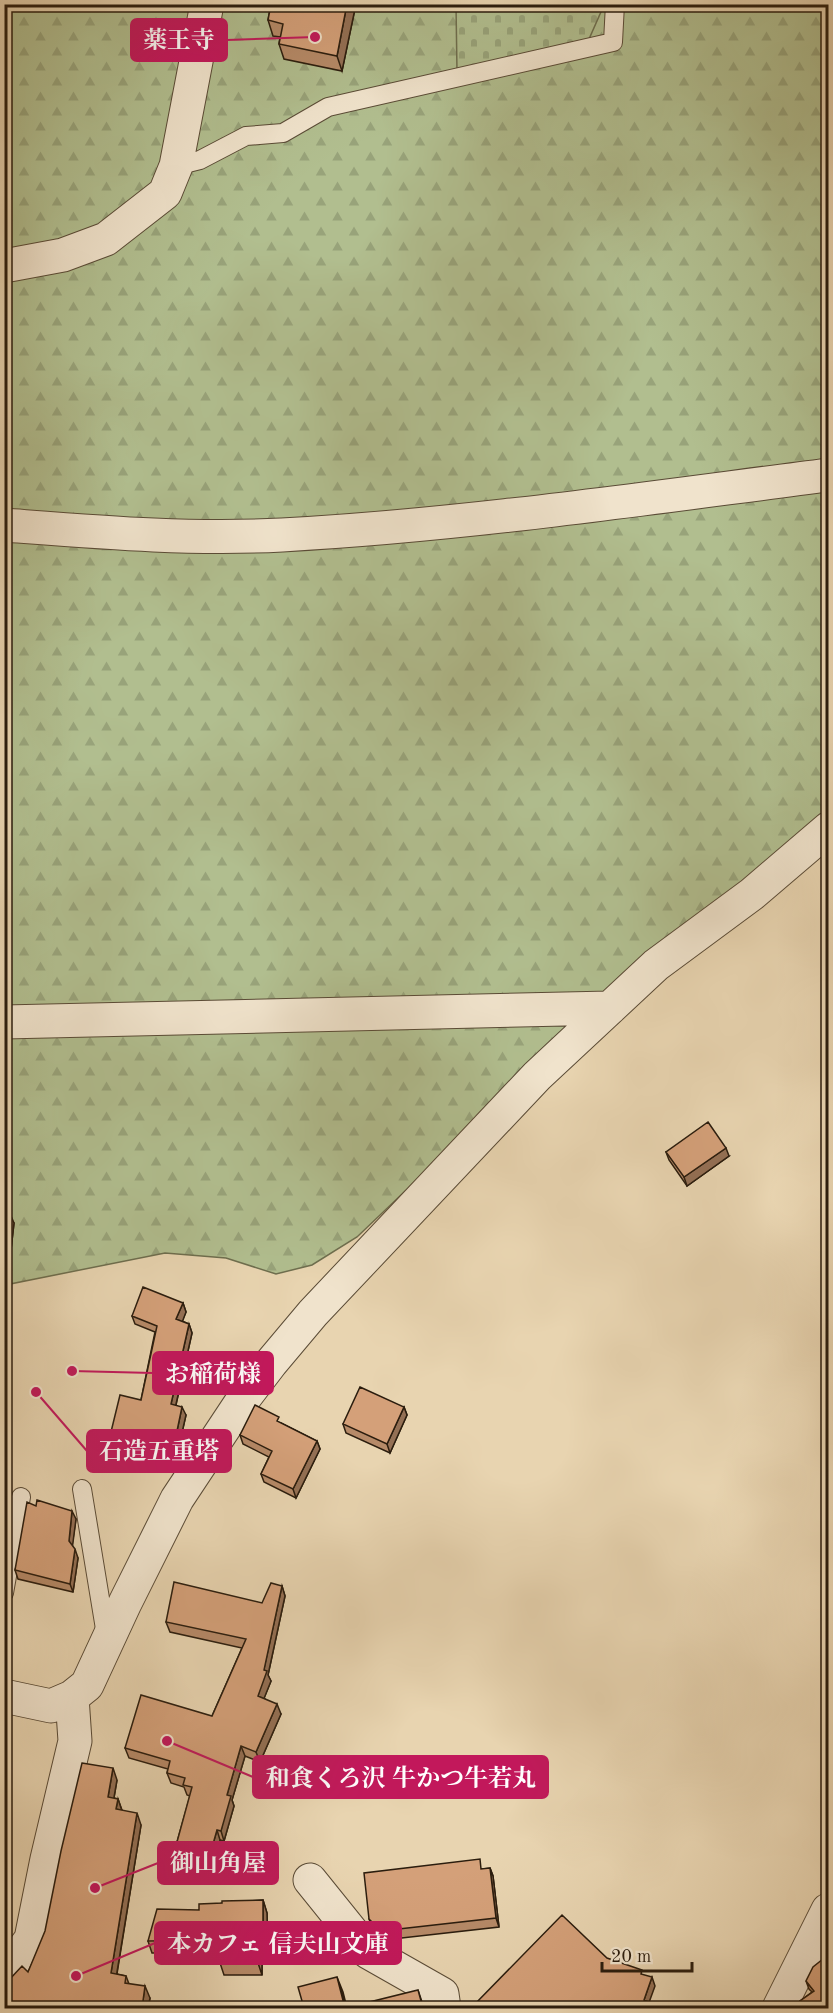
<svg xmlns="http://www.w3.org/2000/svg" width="833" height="2013" font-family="'Old Standard TT','Noto Serif JP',serif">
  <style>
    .forest { fill: url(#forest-firs); stroke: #6e6e4e; stroke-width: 1.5 }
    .cemetery { fill: url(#cemetery-stones); stroke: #6e6e4e; stroke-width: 1.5 }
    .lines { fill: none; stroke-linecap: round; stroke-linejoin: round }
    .service-casing { stroke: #5a4b36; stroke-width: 20 }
    .minor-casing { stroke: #5a4b36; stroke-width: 35 }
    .service { stroke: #f0e3cc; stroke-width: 18 }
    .minor { stroke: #f0e3cc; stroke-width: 33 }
    .wall { fill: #b68a68; stroke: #2b1d0e; stroke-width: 1.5 }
    .shaded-wall { fill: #947055; stroke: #2b1d0e; stroke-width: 1.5 }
    .building { fill: #d4a079; stroke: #2b1d0e; stroke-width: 1.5 }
    .leader { fill: none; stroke: #c2185b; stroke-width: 2 }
    .callout-dot { fill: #c2185b; stroke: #f0e3cc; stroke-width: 2 }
    .callout { fill: #c2185b; stroke: #c2185b; stroke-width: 2 }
    .callout-label { font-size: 24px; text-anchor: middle; font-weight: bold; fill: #fff }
  </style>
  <defs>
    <pattern id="forest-firs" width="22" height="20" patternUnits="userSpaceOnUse" patternTransform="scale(1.5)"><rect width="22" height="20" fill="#b1be8f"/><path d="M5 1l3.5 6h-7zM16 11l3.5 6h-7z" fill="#98a37a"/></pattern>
    <pattern id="cemetery-stones" width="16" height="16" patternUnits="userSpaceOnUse" patternTransform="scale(1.5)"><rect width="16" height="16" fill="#b1be8f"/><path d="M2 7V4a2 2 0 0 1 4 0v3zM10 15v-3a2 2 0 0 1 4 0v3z" fill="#98a37a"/></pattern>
  </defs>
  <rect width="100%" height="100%" fill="#e8d4b0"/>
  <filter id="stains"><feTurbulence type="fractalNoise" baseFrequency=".00333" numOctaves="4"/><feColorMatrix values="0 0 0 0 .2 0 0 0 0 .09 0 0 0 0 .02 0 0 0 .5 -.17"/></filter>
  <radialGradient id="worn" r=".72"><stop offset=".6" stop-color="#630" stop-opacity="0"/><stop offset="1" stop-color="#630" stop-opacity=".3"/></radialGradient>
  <!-- forest -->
  <path class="forest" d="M5,5h823v808l-16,16 -168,130 -155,144 -67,72 -65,62 -45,28 -36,9 -50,-16 -61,-5 -160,32z"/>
  <!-- cemetery -->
  <path class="cemetery" d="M456,5h148l-15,34 -132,33z"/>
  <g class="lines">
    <defs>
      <path id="service" d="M176,166l24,-6 46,-24 37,-3 45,-26 285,-65 2,-38
        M82,1489l24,146
        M4,1593l17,-96"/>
      <path id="minor" d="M4,266l59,-11 43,-16 59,-46 11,-27 31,-162
        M4,525c93,7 185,15 278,10 183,-10 365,-37 546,-60
        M4,1022l606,-14
        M4,1696l47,10 21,-9 15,-12 38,-82 52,-104 65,-98 29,-38 42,-50 224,-237 119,-111 96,-71 76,-65
        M310,1880l58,72 74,42 2,14
        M4,1976l27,-37 16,-80 28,-118 -3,-44
        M779,2008l49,-98"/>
    </defs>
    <!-- service casing -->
    <use href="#service" class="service-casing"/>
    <!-- minor casing -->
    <use href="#minor" class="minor-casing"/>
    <!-- service -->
    <use href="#service" class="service"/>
    <!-- minor -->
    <use href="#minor" class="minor"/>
  </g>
  <!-- wall -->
  <path class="wall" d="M271,4h85l-14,67 -58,-12 -5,-15 1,-7 -7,-1 -5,-16z
    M666,1152l63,4 -42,30 -18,-26z
    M4,1210l10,13 -7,62h-3z
    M183,1303l3,9 -4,9 7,3 3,9 -16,72 10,10 -10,44 -62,-14 -4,-9 31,-36 14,-68 -20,-8 -3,-8z
    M404,1407l3,8 -17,38 -44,-20 -3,-9z
    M281,1423l36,18 3,8 -24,49 -32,-16 -3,-8 8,-17 -26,-13 -3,-9z
    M36,1506l40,13 -4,27 6,12 -5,34 -55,-13 -3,-9z
    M282,1586l3,10 -17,79 3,6 -7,17 17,16 -21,48 -15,-6 -13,44 2,6 -10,35 -4,-1 -6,21 -33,-9 -4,-10 13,-46 -3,-1 -3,-8 -13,-4 -4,-10 1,-4 -39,-11 -4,-10 87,-32 30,-68 -72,-16 -4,-10 96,-19z
    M117,1780l-3,18 4,1 4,11 19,15 -24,149 9,2 3,8 21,14 -2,10h-134l-2,-5 -8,1v-22l4,-1 20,-9z
    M490,1868l3,8 6,51 -115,13 -12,-13 -3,-8 114,-50z
    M263,1900l4,13 1,44h-6v18h-38l-4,-12v-10h-68l-4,-12 51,-31 23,-7z
    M806,1981l22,27 -26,-3 -2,-4 12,-9 -3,-3z"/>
  <!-- shaded-wall -->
  <path class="shaded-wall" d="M347,4h9l-14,67 -5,-15z
    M726,1148l3,8 -42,30 -3,-9z
    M9,1211l5,12 -7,62 -3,-8v-19z
    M183,1303l3,9 -6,16 -4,-9z
    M189,1324l3,9 -18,80 -3,-9z
    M182,1407l4,8 -10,44 -3,-9z
    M404,1407l3,8 -17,38 -3,-9z
    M317,1441l3,8 -24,49 -3,-9z
    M5,1487l4,12 -5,27z
    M72,1511l4,8 -4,31 -3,-9z
    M75,1549l3,9 -5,34 -3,-8z
    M282,1586l3,10 -17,79 3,6 -10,25 -3,-10z
    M277,1704l4,10 -21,48 -4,-10z
    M241,1746l4,10 -13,44 2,6 -10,35 -3,-10 6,-36z
    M113,1768l4,12 -5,29 -4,-12z
    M118,1799l4,12 -6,-2z
    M137,1813l4,12 -26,159 -4,-11z
    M217,1830l3,10 -6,21 -3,-10z
    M490,1868l3,8 6,51 -3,-9z
    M263,1900l4,13 1,44 -5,-12z
    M258,1944l4,13v18l-4,-12z
    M337,1977l6,15 4,16h-1z
    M652,1977l3,9 -8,22 -3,-8z
    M145,1986l5,12 -2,10h-6z
    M418,1990l6,18h-1z"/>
  <!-- building -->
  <path class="building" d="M271,4h76l-10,52 -58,-12 4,-20 -15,-4z
    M708,1122l18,26 -42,29 -18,-25z
    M4,1210l5,1 -5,47z
    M143,1287l40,16 -7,16 13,5 -18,80 11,3 -9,43 -63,-14 10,-41 21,5 16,-74 -25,-10z
    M360,1387l44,20 -17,37 -44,-20z
    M255,1405l24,12 -2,4 40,20 -24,48 -32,-15 11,-23 -32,-16z
    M37,1500l35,11 -3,30 6,8 -5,35 -55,-14 12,-68 9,4z
    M174,1582l88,21 9,-20 11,3 -18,84 3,1 -9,25 19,8 -21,48 -15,-6 -14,49 4,1 -10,35 -4,-1 -6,21 -34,-9 15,-55 -9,-2 2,-7 -18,-5 3,-12 -45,-13 16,-53 71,21 34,-77 -80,-17z
    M82,1763l31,5 -5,29 10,2 -2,10 21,4 -26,160 15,3 -1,7 20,3 -3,22h-90l-40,-6 -3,-11 -5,1v-10l4,-1 14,-15 6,6 17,-41 16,-80z
    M480,1859l1,10 9,-1 6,50 -115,13 -12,-12 -5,-46z
    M263,1900v45l-5,-1v19h-38v-23l-72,1 9,-32 42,1v-6l23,-1v-2z
    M562,1915l45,43 35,12 -1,4 11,3 -8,23 21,8h-188l-3,-3z
    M828,1955v53h-31l6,-3 -3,-4 14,-10 -8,-10 7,-14z
    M337,1977l8,31 73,-18 5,18h-119l-6,-21z"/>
  <!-- callouts -->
  <path class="leader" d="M315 37L227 40M72 1371L153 1373M36 1392L87 1451M167 1741L253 1777M95 1888L158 1863M76 1976L155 1943"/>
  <g class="callout-dot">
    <circle cx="315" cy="37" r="6"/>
    <circle cx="72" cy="1371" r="6"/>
    <circle cx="36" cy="1392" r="6"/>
    <circle cx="167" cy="1741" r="6"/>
    <circle cx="95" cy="1888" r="6"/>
    <circle cx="76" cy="1976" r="6"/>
  </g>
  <g class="callout">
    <rect x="131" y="19" width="96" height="42" rx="6"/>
    <rect x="153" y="1352" width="120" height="42" rx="6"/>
    <rect x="87" y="1430" width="144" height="42" rx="6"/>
    <rect x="253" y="1756" width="295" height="42" rx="6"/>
    <rect x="158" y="1842" width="120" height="42" rx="6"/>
    <rect x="155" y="1922" width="246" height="42" rx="6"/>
  </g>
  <g class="callout-label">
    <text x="179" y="48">薬王寺</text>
    <text x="213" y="1382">お稲荷様</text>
    <text x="159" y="1459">石造五重塔</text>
    <text x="401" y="1786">和食くろ沢 牛かつ牛若丸</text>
    <text x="218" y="1871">御山角屋</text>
    <text x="278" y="1952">本カフェ 信夫山文庫</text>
  </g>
  <!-- margin -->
  <rect width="833" height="2013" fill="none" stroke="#e8d4b0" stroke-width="24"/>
  <rect x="6" y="6" width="821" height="2001" fill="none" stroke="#2b1d0e" stroke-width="3"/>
  <rect x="12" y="12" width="809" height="1989" fill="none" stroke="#2b1d0e" stroke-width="1.5"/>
  <!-- scale -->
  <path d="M602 1962v9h90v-9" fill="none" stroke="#2b1d0e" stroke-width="3"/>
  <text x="611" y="1962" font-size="18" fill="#2b1d0e" stroke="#f0e3cc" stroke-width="4.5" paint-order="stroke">20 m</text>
  <rect width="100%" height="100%" filter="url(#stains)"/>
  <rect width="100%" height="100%" fill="url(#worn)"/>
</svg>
